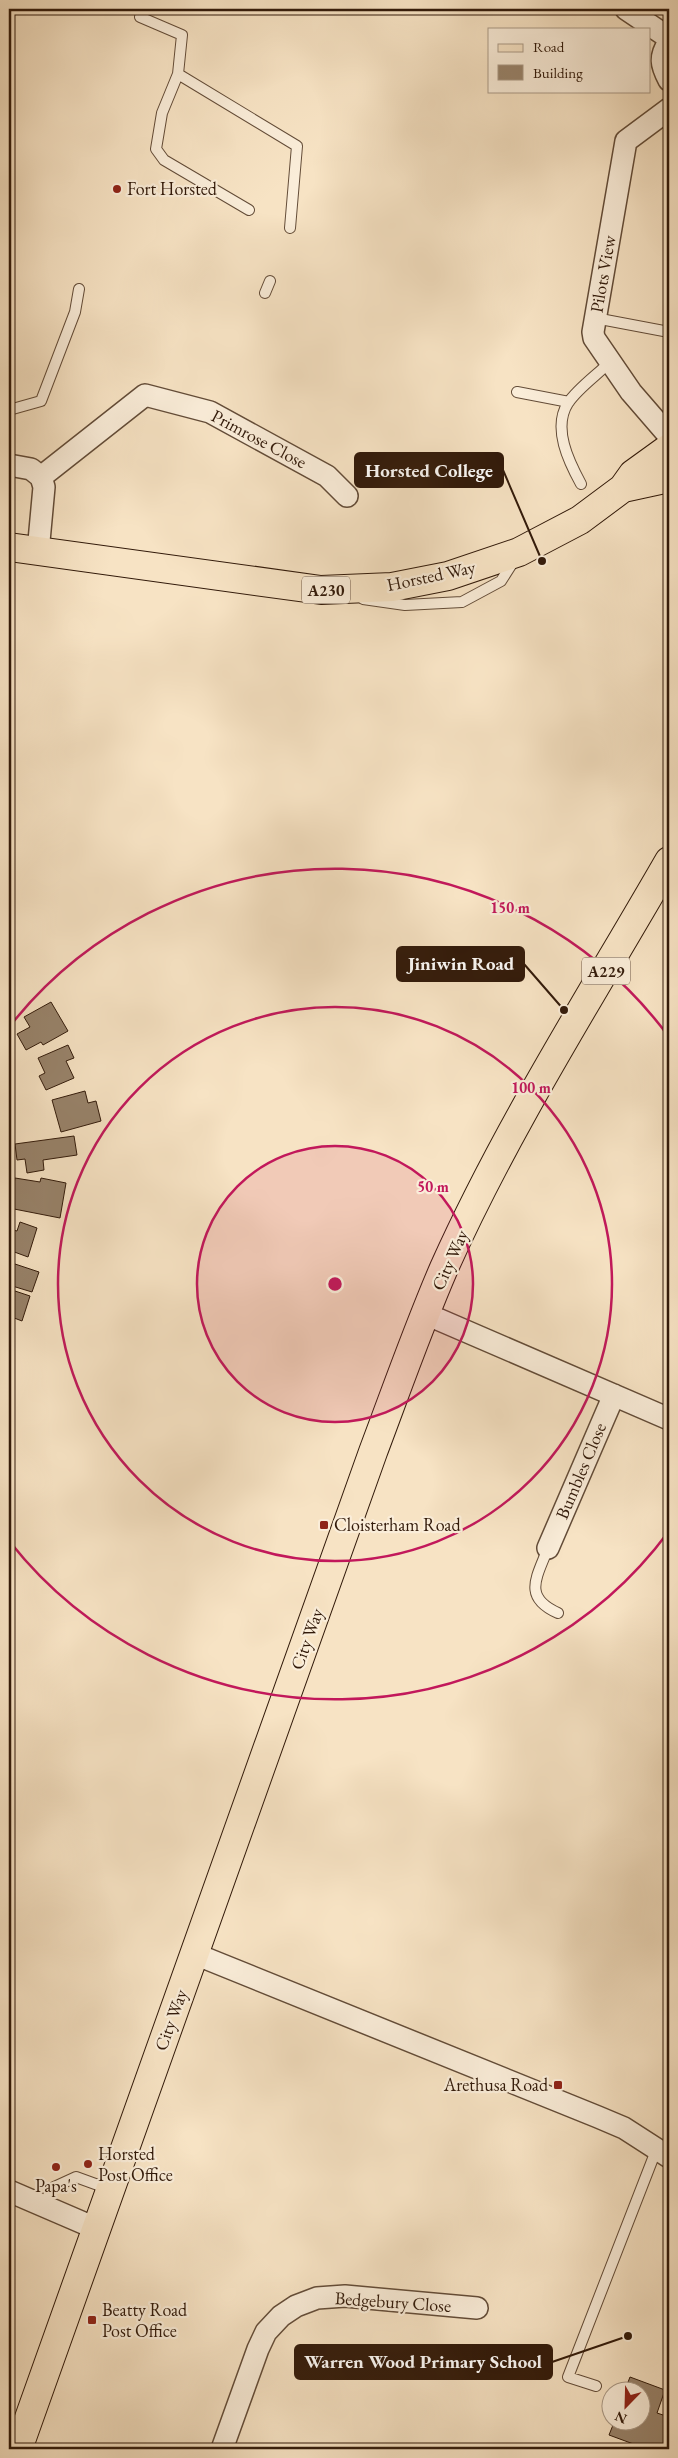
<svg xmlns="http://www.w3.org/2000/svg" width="678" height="2458" font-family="'EB Garamond',serif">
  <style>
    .building { fill: #98836b; stroke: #321a0a }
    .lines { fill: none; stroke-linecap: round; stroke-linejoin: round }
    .lane-casing { stroke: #634c38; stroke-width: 12 }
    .street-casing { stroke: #634c38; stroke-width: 24 }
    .primary-casing { stroke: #321a0a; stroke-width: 30 }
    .lane { stroke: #faedd9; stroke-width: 10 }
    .street { stroke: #faedd9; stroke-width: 21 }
    .primary { stroke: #f7e3c4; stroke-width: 28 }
    .ring { fill: none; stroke: #c2185b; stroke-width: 2.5 }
    .poi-dot { fill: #8f2418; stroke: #faedd9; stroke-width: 2 }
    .labels { text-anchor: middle; stroke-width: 4.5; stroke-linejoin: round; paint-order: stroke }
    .shield { fill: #faedd9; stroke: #6e5948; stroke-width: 1 }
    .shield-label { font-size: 16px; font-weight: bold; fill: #321a0a }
    .poi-label { font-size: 18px; fill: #321a0a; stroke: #faedd9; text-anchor: start }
    .street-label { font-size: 18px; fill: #321a0a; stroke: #faedd9 }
    .centre { fill: #c2185b; stroke: #faedd9; stroke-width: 2.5 }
    .ring-label { font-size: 15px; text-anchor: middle; font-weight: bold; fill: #c2185b; stroke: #faedd9; stroke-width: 4.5; stroke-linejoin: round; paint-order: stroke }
    .leader { fill: none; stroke: #321a0a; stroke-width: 2 }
    .callout-dot { fill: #321a0a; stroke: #faedd9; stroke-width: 2 }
    .callout { fill: #321a0a; stroke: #321a0a; stroke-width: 2 }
    .callout-label { font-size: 19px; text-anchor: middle; font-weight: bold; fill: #fff }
  </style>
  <rect width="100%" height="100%" fill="#f7e3c4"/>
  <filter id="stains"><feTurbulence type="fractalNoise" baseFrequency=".004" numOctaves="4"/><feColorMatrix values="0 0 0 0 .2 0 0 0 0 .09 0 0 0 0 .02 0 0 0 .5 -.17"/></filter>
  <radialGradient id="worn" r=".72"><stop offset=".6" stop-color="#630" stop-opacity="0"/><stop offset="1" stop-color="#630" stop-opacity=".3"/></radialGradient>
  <!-- building -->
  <path class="building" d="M51,1002l17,29 -25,14 -2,-3 -15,8 -9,-16 13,-7 -6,-10z
    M68,1045l6,13 -8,3 8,17 -28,12 -7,-14 6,-3 -7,-15z
    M85,1091l3,12 8,-2 5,20 -40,11 -9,-32z
    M74,1136l3,19 -34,5 1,10 -17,3 -2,-14 -8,1 -2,-16z
    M15,1178l25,4 1,-4 25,5 -6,35 -51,-10 1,-14 2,1z
    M20,1222l17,6 -9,29 -19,-7v-21l8,2z
    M9,1262l30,10 -7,20 -23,-7z
    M9,1289l21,7 -8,25 -13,-5z
    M630,2377l35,13 -8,23 12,4 -1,32h-21l-38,-14 6,-15h25v-30h-15z"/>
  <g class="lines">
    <defs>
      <path id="lane" d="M140,17l42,18 -4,39 119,72 -7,82
        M178,74l-16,39 -6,36 8,11 85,50
        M265,293l5,-12
        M595,318l74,14
        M517,392l52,10
        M9,410l32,-9 34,-89 4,-23
        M581,484c-12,-22 -29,-56 -13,-81 10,-15 29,-28 42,-41
        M363,599l42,6 57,-3 39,-21 14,-22
        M548,1548c-11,29 -26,49 10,65
        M43,2206l9,-18 24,-11 33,12
        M596,2386l-28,-9 89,-229"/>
      <path id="street" d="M626,9l43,29
        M669,42c-10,15 -8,23 0,38
        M669,109l-43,32 -33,191 1,6 37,54 38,44
        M9,465l22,4 10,8
        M38,552l6,-65 -3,-10 104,-82 65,17 117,64 20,20
        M426,1314l243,105
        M548,1548l66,-153
        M195,1954l403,163 26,11 45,29
        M9,2191l86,37
        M222,2449l36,-100 8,-17 15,-16 15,-10 21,-8 28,-2 132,12"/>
      <path id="primary" d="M623,488l46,-10
        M9,547l312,43 71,-3 56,-11 71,-24 61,-32 43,-32 10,-14 36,-26
        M18,2449l355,-997c23,-61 45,-124 71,-184 62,-139 149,-275 225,-407"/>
    </defs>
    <!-- lane casing -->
    <use href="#lane" class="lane-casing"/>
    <!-- street casing -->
    <use href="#street" class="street-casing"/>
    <!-- primary casing -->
    <use href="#primary" class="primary-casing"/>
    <!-- lane -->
    <use href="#lane" class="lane"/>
    <!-- street -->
    <use href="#street" class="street"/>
    <!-- primary -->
    <use href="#primary" class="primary"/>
  </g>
  <!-- distance rings -->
  <circle cx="335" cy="1284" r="138" fill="#c2185b" fill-opacity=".12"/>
  <g class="ring">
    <circle cx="335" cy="1284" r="138"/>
    <circle cx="335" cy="1284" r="277"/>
    <path d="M669 1531A415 415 0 0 1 10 1542M10 1026A415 415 0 0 1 669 1037"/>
  </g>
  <!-- markers -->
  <g class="poi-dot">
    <circle cx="117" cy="189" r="5"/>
    <rect x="319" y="1520" width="10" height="10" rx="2.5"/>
    <rect x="553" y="2080" width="10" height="10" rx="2.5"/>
    <circle cx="88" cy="2164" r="5"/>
    <circle cx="56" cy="2167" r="5"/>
    <rect x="87" y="2315" width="10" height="10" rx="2.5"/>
  </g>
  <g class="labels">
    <!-- shield labels -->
    <g class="shield">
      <rect x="302" y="576.5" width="48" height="27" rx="4"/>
      <rect x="582" y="957.5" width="48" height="27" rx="4"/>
    </g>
    <g class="shield-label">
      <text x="326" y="596">A230</text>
      <text x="606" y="977">A229</text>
    </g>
    <!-- poi labels -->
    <g class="poi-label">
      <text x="127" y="195">Fort Horsted</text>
      <text x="334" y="1531">Cloisterham Road</text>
      <text x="548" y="2091" text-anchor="end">Arethusa Road</text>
      <text x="98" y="2160">Horsted<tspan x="98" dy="21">Post Office</tspan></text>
      <text x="56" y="2192" text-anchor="middle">Papa's</text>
      <text x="102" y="2316">Beatty Road<tspan x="102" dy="21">Post Office</tspan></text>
    </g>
    <!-- street labels -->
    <g class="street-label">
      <text transform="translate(603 274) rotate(-80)" y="6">Pilots View</text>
      <text transform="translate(259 439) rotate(28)" y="6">Primrose Close</text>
      <text transform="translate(431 576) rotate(-12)" y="6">Horsted Way</text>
      <text transform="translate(450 1260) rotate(-66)" y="6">City Way</text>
      <text transform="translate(581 1471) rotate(-67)" y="6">Bumbles Close</text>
      <text transform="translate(307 1639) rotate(-70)" y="6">City Way</text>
      <text transform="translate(171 2020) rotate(-70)" y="6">City Way</text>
      <text transform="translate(393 2302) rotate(4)" y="6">Bedgebury Close</text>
    </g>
  </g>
  <circle cx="335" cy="1284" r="8" class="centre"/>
  <g class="ring-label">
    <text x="510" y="913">150 m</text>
    <text x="531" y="1093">100 m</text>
    <text x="433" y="1192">50 m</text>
  </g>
  <!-- callouts -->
  <path class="leader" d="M542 561L503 470M564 1010L524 964M628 2336L552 2362"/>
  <g class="callout-dot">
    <circle cx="542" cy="561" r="5"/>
    <circle cx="564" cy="1010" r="5"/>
    <circle cx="628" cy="2336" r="5"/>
  </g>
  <g class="callout">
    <rect x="355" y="453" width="148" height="34" rx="5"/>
    <rect x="397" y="947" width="127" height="34" rx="5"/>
    <rect x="295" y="2345" width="257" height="34" rx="5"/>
  </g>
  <g class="callout-label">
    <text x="429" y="477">Horsted College</text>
    <text x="461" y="970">Jiniwin Road</text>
    <text x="423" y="2368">Warren Wood Primary School</text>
  </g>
  <!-- margin -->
  <rect width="678" height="2458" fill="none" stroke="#f7e3c4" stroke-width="30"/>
  <rect x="10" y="10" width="658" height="2438" fill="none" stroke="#321a0a" stroke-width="2.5"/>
  <rect x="15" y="15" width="648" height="2428" fill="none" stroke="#321a0a"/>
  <!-- legend -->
  <rect x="488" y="28" width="162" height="65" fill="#faedd9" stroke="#aa9986"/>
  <rect x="498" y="44" width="25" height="8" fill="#f7e3c4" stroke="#aa9986"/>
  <text x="533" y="52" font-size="15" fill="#321a0a">Road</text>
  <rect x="498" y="65" width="25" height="15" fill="#98836b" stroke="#aa9986"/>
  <text x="533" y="78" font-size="15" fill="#321a0a">Building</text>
  <!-- north arrow -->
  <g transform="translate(626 2406) rotate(203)"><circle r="24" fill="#faedd9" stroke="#aa9986"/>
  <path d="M0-4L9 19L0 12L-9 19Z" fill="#8f2418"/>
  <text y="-8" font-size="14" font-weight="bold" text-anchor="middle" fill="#321a0a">N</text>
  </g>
  <rect width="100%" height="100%" filter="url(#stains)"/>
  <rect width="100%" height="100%" fill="url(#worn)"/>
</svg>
